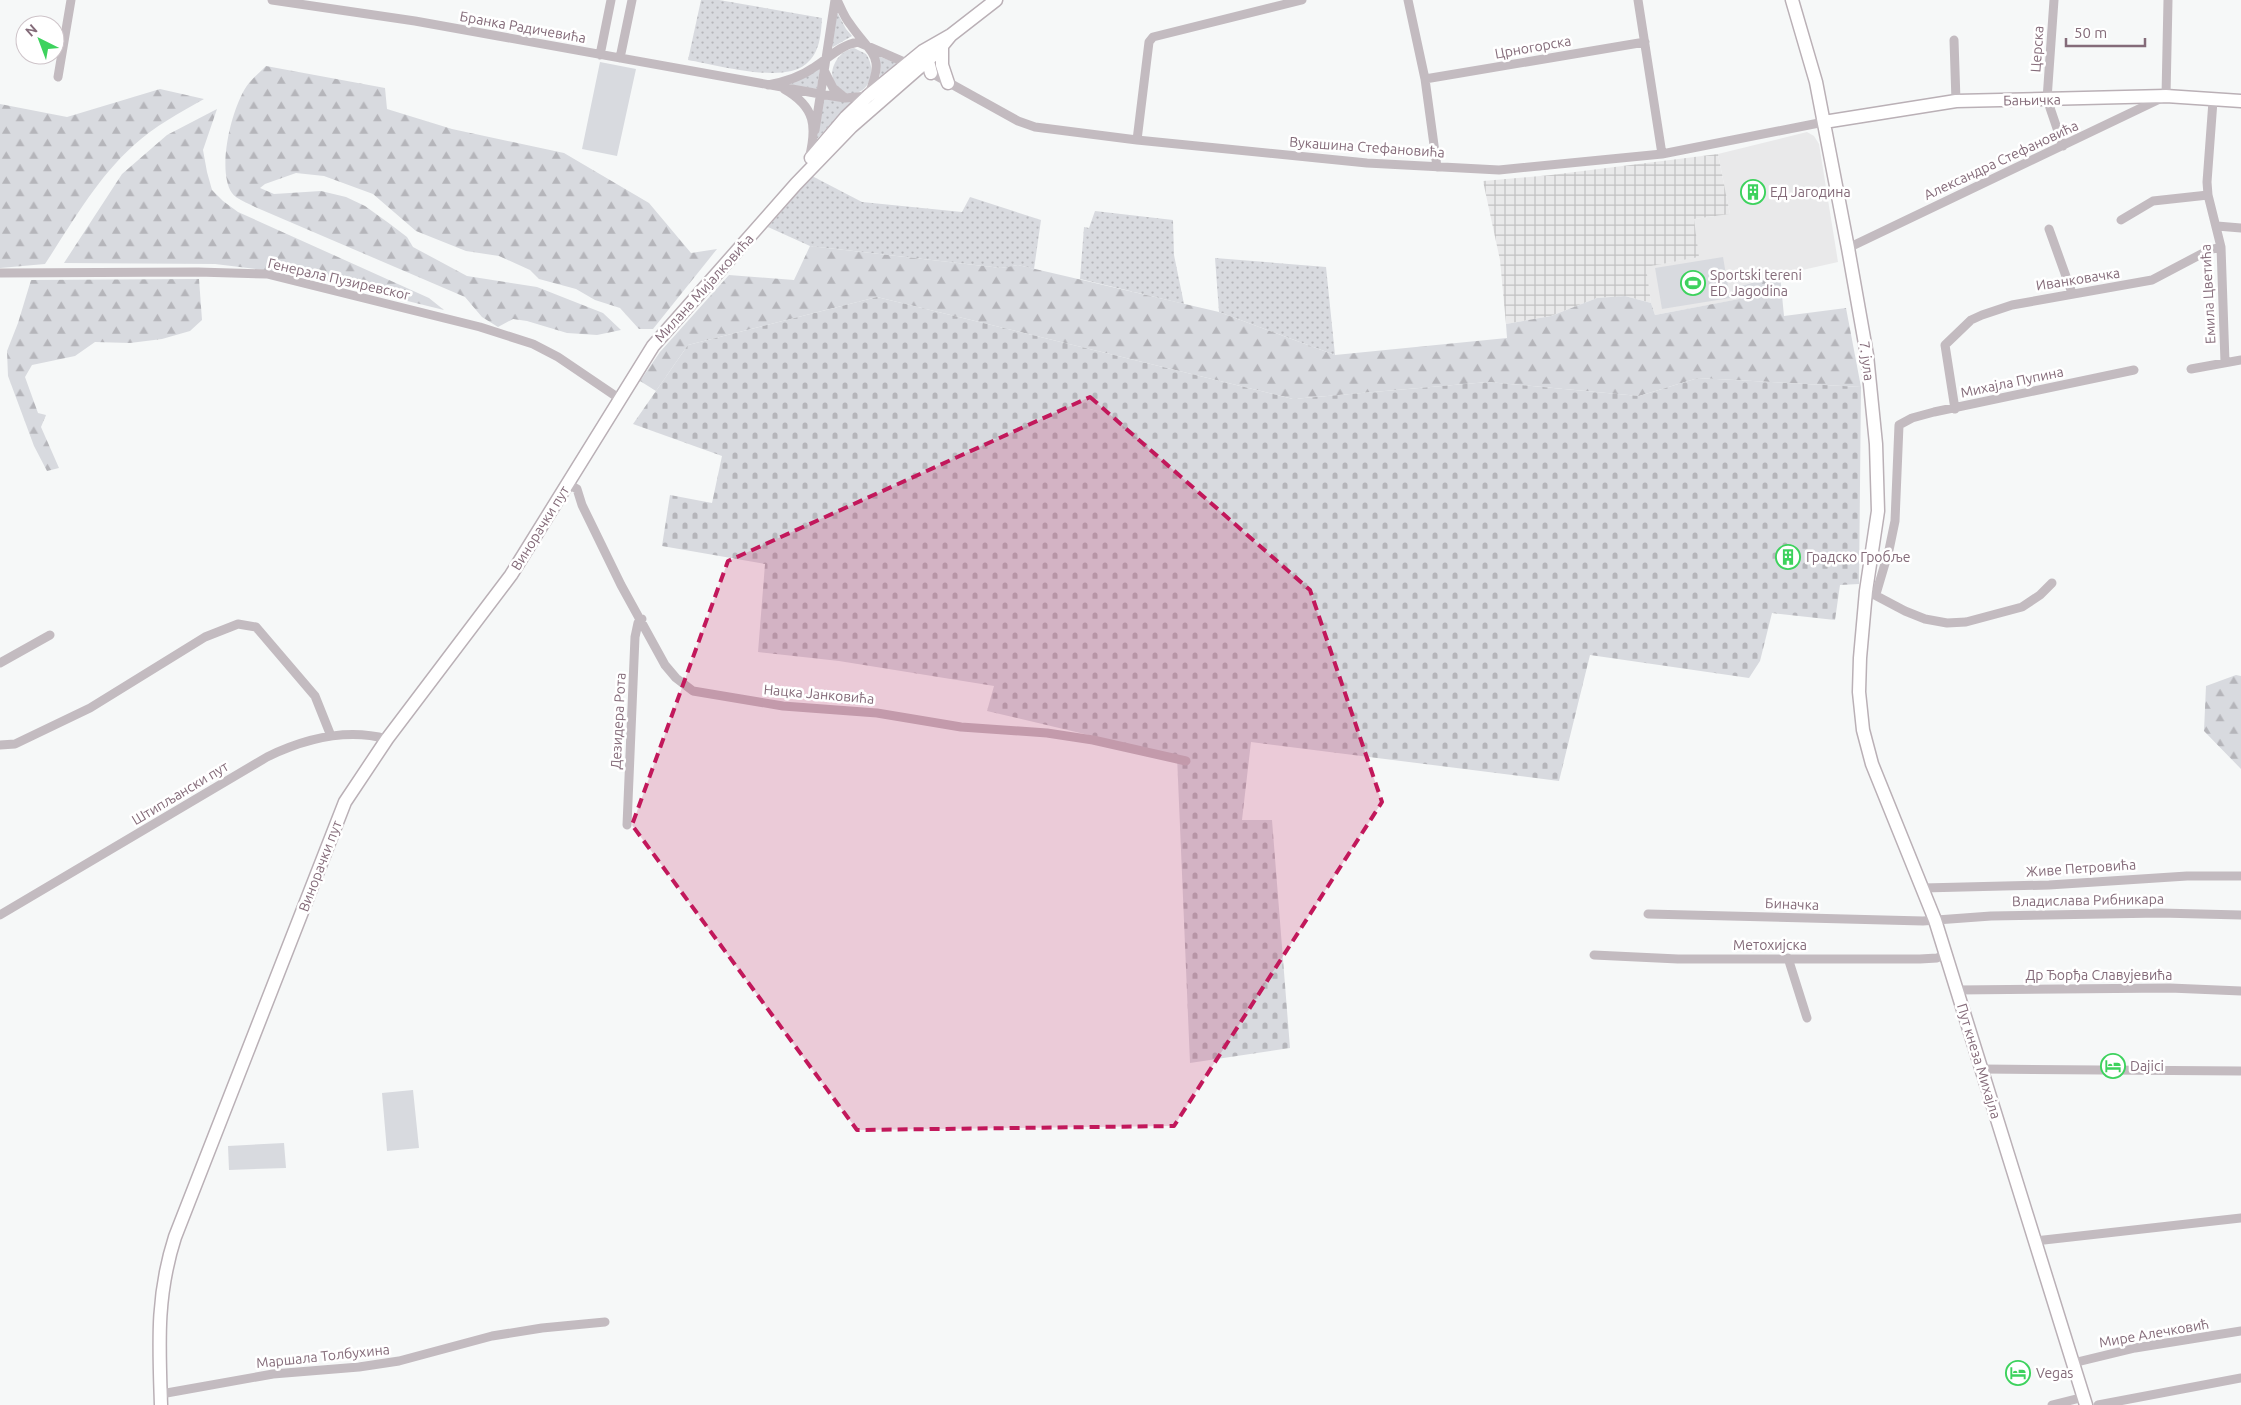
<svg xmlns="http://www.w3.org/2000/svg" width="2241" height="1405" font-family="Ubuntu,sans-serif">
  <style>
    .built { fill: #e9e9ea }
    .industrial { fill: url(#industrial-grid) }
    .grass { fill: url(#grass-dots) }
    .forest { fill: url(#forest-firs) }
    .cemetery { fill: url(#cemetery-stones) }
    .pitch { fill: #d8dadf }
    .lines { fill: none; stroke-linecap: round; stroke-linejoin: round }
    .secondary-casing { stroke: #bab0b6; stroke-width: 15 }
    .street { stroke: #c3bbc0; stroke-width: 9 }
    .secondary { stroke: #fff; stroke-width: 12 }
    .marked { fill: #c2185b; fill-opacity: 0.2; stroke: #c2185b; stroke-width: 4; stroke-dasharray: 10 6; stroke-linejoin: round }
    .labels { text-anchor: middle; stroke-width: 5; stroke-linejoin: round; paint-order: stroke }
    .street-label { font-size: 14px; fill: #846b79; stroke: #fff }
    .poi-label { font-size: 14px; fill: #846b79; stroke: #fff; text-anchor: start }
  </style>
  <defs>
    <pattern id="industrial-grid" width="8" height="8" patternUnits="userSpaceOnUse" patternTransform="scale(1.25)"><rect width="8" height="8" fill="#e9e9ea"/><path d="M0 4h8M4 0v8" fill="none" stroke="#c2c1c2"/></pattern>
    <pattern id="grass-dots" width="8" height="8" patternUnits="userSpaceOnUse" patternTransform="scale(1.25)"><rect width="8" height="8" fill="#d8dadf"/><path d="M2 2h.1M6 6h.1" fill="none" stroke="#b5b5ba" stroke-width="1.8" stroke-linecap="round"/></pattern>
    <pattern id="forest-firs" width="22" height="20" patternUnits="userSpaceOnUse" patternTransform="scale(1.25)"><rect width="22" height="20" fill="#d8dadf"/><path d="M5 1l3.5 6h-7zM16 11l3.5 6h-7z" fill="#b5b5ba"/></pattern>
    <pattern id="cemetery-stones" width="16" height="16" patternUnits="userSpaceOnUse" patternTransform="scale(1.25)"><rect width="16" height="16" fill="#d8dadf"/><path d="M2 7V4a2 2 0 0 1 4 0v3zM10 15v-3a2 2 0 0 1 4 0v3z" fill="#b5b5ba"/></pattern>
  </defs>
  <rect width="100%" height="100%" fill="#f6f8f8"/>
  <!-- built -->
  <path class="built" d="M1807,132l7,4 5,8 19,118 -71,16 -25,8 -2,13 -85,16 -4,-12 -6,-36 53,-10 -4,-38 36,-5 -12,-60z"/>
  <!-- industrial -->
  <path class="industrial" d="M1718,154l12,60 -36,5 5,38 -53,10 5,36 -26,-7 -28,2 -46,18 -45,8 -6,-64 -17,-79 68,-6z"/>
  <!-- grass -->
  <path class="grass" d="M701,0h18l103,18c-1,16 -2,35 -16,46 -23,20 -89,1 -118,-4z
    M837,12l9,17 6,7 -19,11 -2,-4z
    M854,48l12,6c8,11 8,31 -7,38 -17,8 -32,-12 -25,-27 4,-9 10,-15 20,-17z
    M878,56l21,8 -20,18 1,-9z
    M820,68l-3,21 -29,-4z
    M823,98l29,3 -36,39z
    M812,176l50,26 100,10 8,-15 71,23 -7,49 -16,-4 -17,3 -191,-22 -42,-19z
    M1095,211l78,9 1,35 10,49 -104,-25 4,-52 5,1z
    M1215,258l111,9 9,88 -116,-43z"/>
  <!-- forest -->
  <path class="forest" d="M266,66l119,22 2,21 65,20 112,24 85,50 42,50 26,-4 -64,80h-14l-19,-21 -25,-8 -19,-11 -37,-10 -9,-9 -31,-14 -33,-5 -50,-20 -43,-37 -49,-18 -28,-3 -31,11 -5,4 14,6 47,-3 25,6 19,9 25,18 17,13 6,10 54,29 70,11 66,26 18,17 -24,5 -30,-2 -40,-12 -14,-2 -15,8 -16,-10 -17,-20 -210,-90c-7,-4 -19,-8 -23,-14 -16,-23 0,-89 17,-110 5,-6 11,-11 17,-17z
    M160,89l44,10c-25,14 -49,27 -70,46 -37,33 -62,78 -89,119l-45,4v-164l67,13z
    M217,109l-14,41 4,22 5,18 11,11 15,11 191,86 15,12 -146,-36 -83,-10 -151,-1 58,-89 45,-39z
    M810,246l191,22 17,-3 201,47 116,43 172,-17 -1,-14 45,-8 46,-18 28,-2 26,7 4,12 84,-16 2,-13 39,-11 4,41 62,-8 15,79 -163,-9 -59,18 -151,-14 -195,17 -416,-102 -189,48 -32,46 -16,-10 20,-29 69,-77 65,5z
    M199,279l3,41 -12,11 -28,8 -32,4 -35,-1 -20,14 -43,9 -7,12 13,36 8,2 -5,12 18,41 -12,3 -13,-25 -26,-70 -1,-25 11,-28 13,-43z
    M2236,675l5,1v93l-37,-38 2,-45z"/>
  <!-- cemetery -->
  <path class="cemetery" d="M877,297l416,102 195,-17 151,14 59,-18 163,9 -2,197 -19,1 -5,35 -63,-7 -12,48 -11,17 -159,-23 -31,126 -308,-39 -9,78h30l18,228 -100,15 -13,-307 -190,-45 7,-25 -155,-25 -81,-9 7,-88 -103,-18 8,-51 42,8 10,-47 -89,-32 55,-79z"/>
  <!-- pitch -->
  <path class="pitch" d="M600,62l36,7 -19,87 -35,-7z
    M1723,257l7,41 -68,11 -7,-41z
    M413,1090l6,58 -32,3 -5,-58z
    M284,1143l2,25 -57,2 -1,-24z"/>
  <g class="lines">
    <defs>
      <path id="secondary" d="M1792,0l24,82 32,166 19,107 9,89 2,67 -12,80 -6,67 -1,34 4,38 9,34 63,156 151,485
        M942,47v18l6,18
        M929,54l-1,7 3,12
        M1824,122l132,-21 210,-5 75,5
        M811,158l35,-41 22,-21 55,-45 28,-16 45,-35
        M161,1405c-2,-61 -5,-109 14,-168l170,-435 42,-63 124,-164 142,-229 143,-162 55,-57 86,-75 14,-17"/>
    </defs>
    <!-- secondary casing -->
    <use href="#secondary" class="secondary-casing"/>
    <!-- street -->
    <path class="street" d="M272,0l143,21 405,73 25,4 23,-2c18,-42 4,-40 -18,-72 -6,-7 -9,-16 -13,-24
      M1408,0l17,79 12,88
      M1638,0l24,154
      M2054,0l-7,99 16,47
      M1954,40l2,61
      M600,55l11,-55
      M620,58l12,-58
      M824,70l9,18 11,9
      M926,70l92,51 17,6 102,13 230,23 132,7 163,-16 162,-32
      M58,77l13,-77
      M1425,79l220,-37
      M768,85c16,-3 31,-7 45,-17 15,-9 27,-23 45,-26l53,23
      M784,89c32,18 33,38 25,70
      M2213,101l-6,81 1,13 13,52 4,115
      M815,130l20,-130
      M1137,140l12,-98 4,-5 149,-37
      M2121,220l32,-19 55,-6
      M2217,226l24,2
      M2049,229l23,64
      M1848,248l318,-152 2,-96
      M0,273l198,-1 69,2 213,53 53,17 25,13 62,42
      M2191,369l50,-9
      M1955,409l-10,-64 26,-25 11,-5 30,-10 140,-25 57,-30 12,-3
      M568,484l9,5 5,16 39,80 44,80 11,13 17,13 90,15 94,7 84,14 86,6 46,7 93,21
      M1871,593l34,18 20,8 22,4 19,-1 56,-15 18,-12 12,-12
      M1876,594l13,-44 6,-29 4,-96 13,-7 22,-6 200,-42
      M0,663l50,-28
      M0,745l15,-1 75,-36 115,-71 33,-13 18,3 59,69 16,40
      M627,825l8,-188 3,-14 4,-4
      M1923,888l126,-3 138,-9h54
      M1648,914l275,7 68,-5 169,-3 81,2
      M0,915l267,-158c37,-18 79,-29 120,-18
      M1594,955l84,4h242l17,-1 9,-4
      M1788,958l19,60
      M1957,990l213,-2 71,3
      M1983,1069l258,2
      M2035,1241l206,-23
      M2073,1363l62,-15 106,-17
      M161,1394l112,-20 86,-7 40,-6 93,-25 50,-8 63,-6
      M2052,1405l32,-8
      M2098,1405l143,-27"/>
    <!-- secondary -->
    <use href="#secondary" class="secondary"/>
  </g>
  <!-- marked area -->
  <path class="marked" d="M1090,397l220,193 72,212 -208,324 -317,4 -225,-305 96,-264z"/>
  <!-- icons -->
  <defs>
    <symbol id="building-ring" viewBox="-11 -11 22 22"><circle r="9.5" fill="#fff" stroke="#3dd25d" stroke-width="1.5"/><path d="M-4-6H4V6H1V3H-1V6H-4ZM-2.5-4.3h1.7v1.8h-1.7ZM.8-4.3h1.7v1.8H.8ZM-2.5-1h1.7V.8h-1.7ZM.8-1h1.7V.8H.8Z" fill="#3dd25d"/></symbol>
    <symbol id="stadium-ring" viewBox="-11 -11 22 22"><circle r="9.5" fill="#fff" stroke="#3dd25d" stroke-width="1.5"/><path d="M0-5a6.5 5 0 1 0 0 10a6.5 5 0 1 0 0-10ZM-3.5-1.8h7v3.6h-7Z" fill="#3dd25d"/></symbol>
    <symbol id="hotel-ring" viewBox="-11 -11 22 22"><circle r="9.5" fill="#fff" stroke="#3dd25d" stroke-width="1.5"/><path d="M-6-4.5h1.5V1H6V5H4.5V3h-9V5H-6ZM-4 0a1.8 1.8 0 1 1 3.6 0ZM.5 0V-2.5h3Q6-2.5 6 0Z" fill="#3dd25d"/></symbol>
  </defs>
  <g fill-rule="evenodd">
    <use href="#building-ring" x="1739" y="178" width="28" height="28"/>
    <use href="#stadium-ring" x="1679" y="269" width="28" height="28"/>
    <use href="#building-ring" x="1774" y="543" width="28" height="28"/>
    <use href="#hotel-ring" x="2099" y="1052" width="28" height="28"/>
    <use href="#hotel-ring" x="2004" y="1359" width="28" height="28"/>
  </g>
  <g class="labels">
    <!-- street labels -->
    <g class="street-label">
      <text transform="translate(523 27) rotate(10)" y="5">Бранка Радичевића</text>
      <text transform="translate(1533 47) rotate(-10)" y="5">Црногорска</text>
      <text transform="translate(2037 49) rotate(-86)" y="5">Церска</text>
      <text transform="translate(2032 100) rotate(-1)" y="5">Бањичка</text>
      <text transform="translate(1367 147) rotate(4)" y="5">Вукашина Стефановића</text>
      <text transform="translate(2001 160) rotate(-25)" y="5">Александра Стефановића</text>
      <text transform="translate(339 279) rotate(13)" y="5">Генерала Пузиревског</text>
      <text transform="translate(2078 279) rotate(-9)" y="5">Иванковачка</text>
      <text transform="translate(704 288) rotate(-48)" y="5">Милана Мијалковића</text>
      <text transform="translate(2208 294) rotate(-93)" y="5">Емила Цветића</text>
      <text transform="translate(1867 361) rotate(83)" y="5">7. јула</text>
      <text transform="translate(2012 382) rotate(-12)" y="5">Михајла Пупина</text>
      <text transform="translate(540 528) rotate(-58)" y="5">Винорачки пут</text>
      <text transform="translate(819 694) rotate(5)" y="5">Нацка Јанковића</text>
      <text transform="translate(618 721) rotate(-87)" y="5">Дезидера Рота</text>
      <text transform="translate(180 793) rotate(-31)" y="5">Штипљански пут</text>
      <text transform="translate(320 866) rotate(-69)" y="5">Винорачки пут</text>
      <text transform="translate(2081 868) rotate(-4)" y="5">Живе Петровића</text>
      <text transform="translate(2088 900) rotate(-1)" y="5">Владислава Рибникара</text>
      <text transform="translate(1792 904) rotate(2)" y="5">Биначка</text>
      <text x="1770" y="950">Метохијска</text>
      <text x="2099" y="980">Др Ђорђа Славујевића</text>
      <text transform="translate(1979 1061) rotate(73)" y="5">Пут кнеза Михајла</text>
      <text transform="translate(2154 1333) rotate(-10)" y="5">Мире Алечковић</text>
      <text transform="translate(323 1356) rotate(-6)" y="5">Маршала Толбухина</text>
    </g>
    <!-- poi labels -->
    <g class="poi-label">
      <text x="1770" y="197">ЕД Јагодина</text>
      <text x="1710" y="280">Sportski tereni<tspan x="1710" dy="16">ED Jagodina</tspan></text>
      <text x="1806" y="562">Градско Гробље</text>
      <text x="2130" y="1071">Dajici</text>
      <text x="2036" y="1378">Vegas</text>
    </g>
  </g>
  <!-- north arrow -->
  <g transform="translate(40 40) rotate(318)"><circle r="24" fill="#ffffff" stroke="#cec4c9"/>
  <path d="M0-4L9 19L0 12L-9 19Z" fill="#3dd25d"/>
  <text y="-8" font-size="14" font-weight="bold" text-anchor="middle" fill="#846b79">N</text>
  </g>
  <!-- scale -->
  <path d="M2066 38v8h79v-8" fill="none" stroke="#846b79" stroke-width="2.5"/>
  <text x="2074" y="38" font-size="15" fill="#846b79" stroke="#ffffff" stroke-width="4" paint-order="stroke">50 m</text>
</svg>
